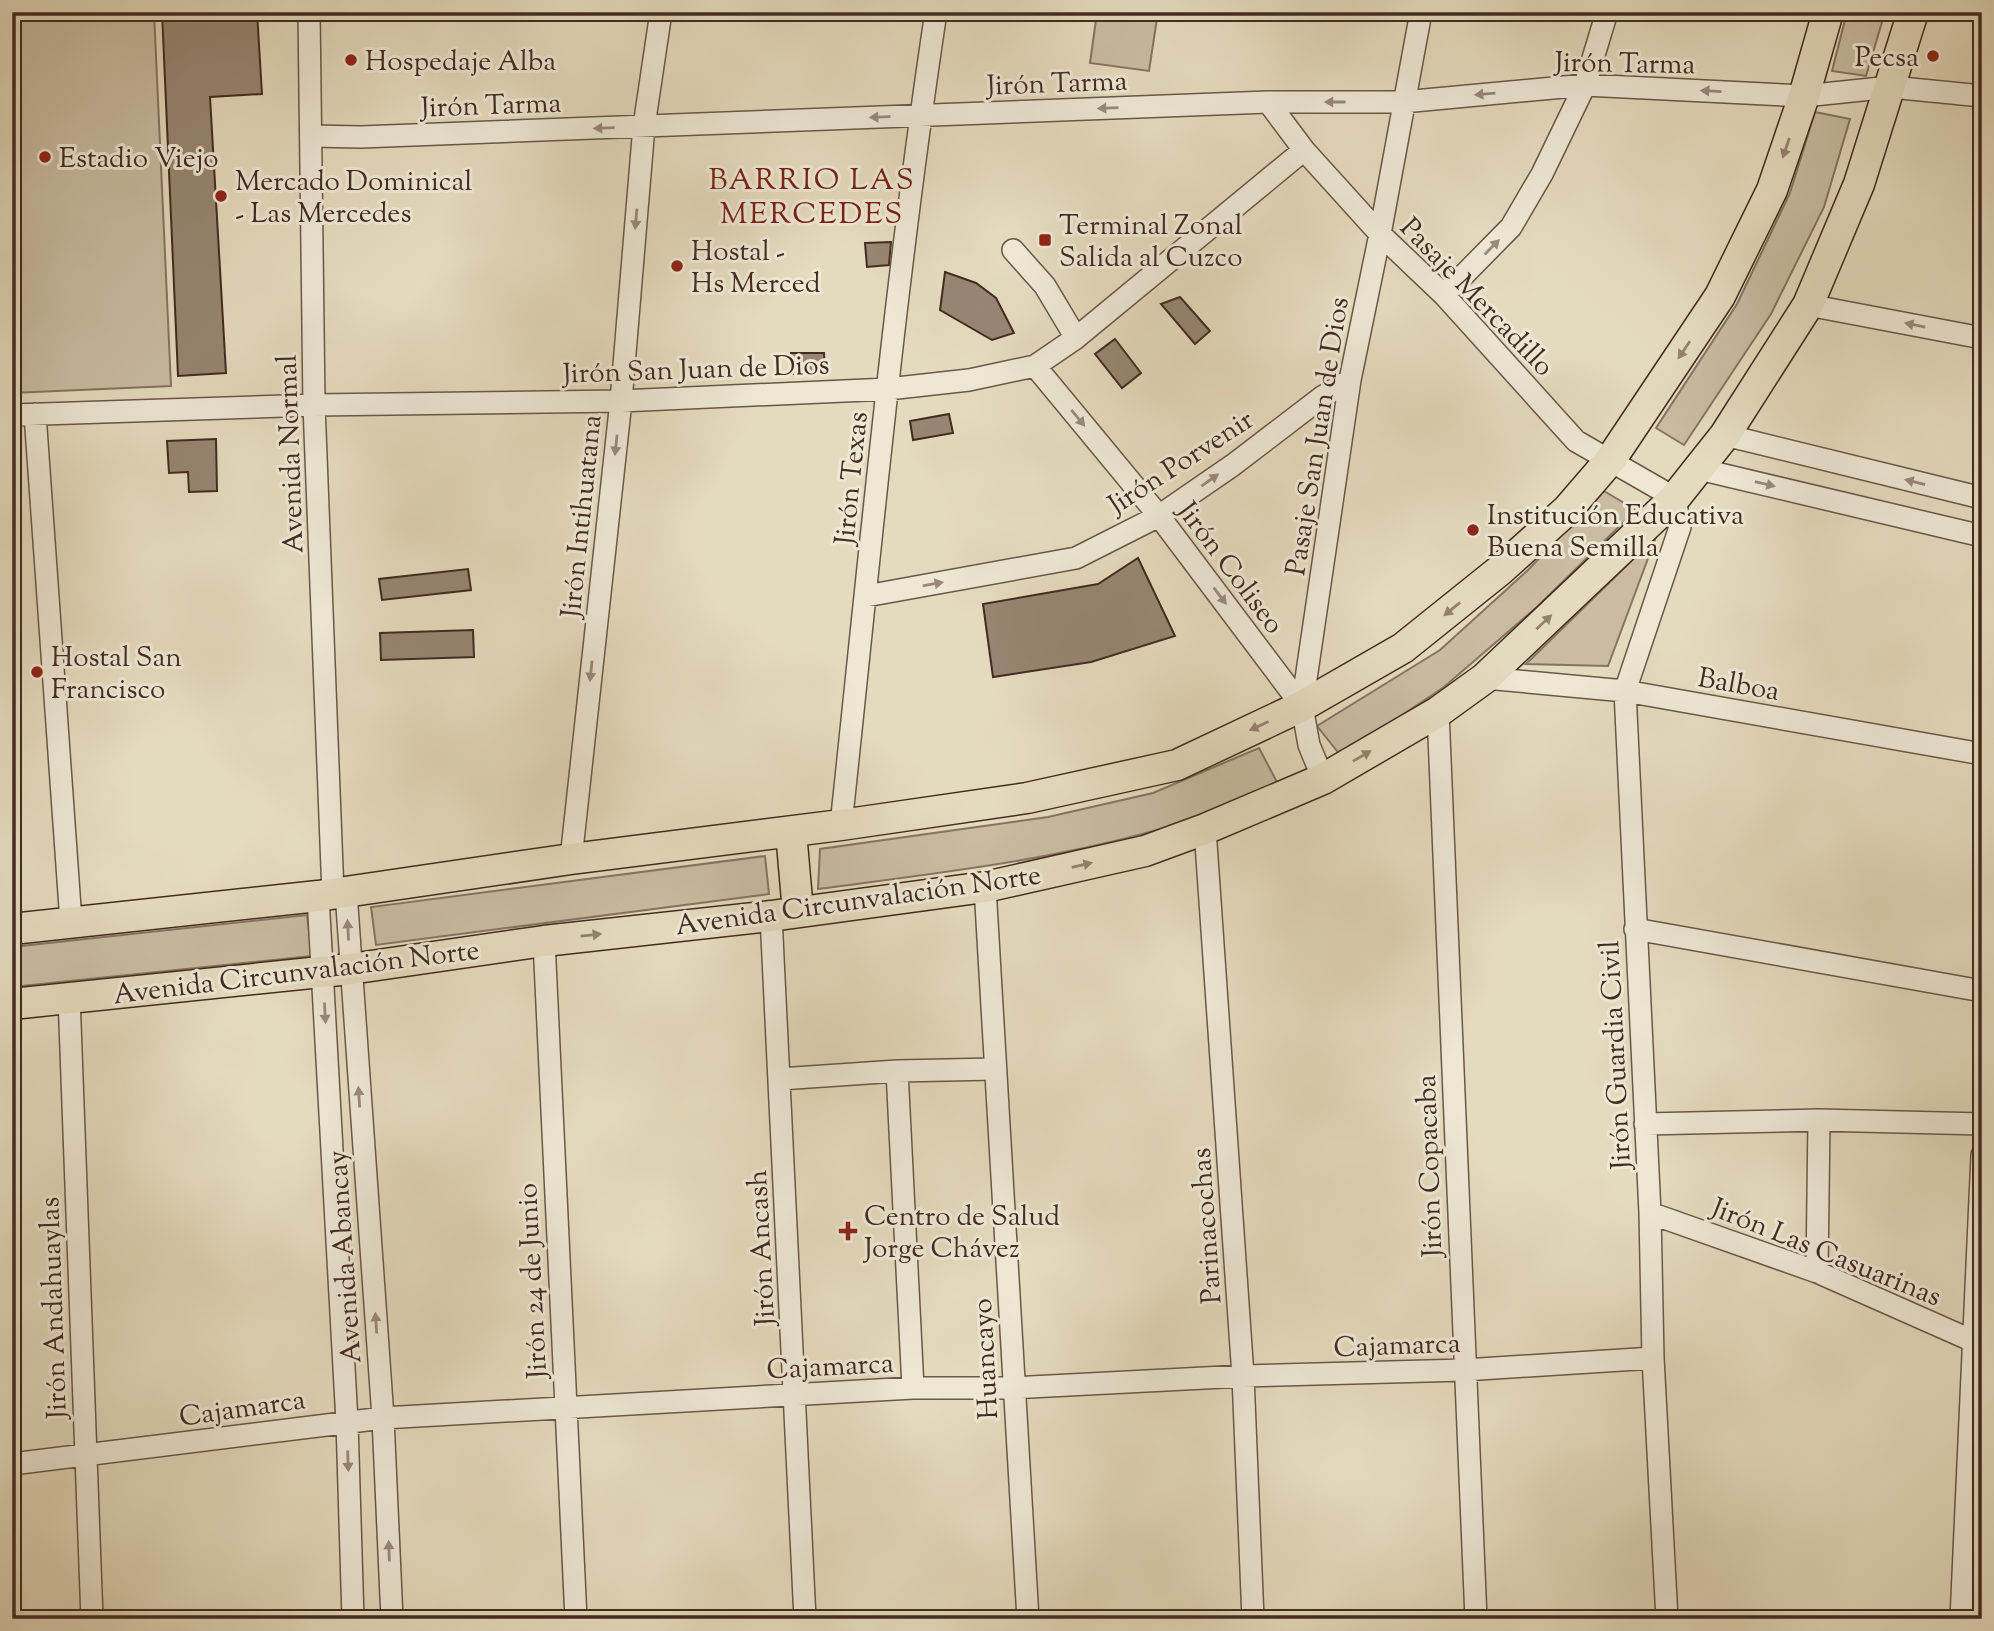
<svg xmlns="http://www.w3.org/2000/svg" width="1994" height="1631" font-family="'Sorts Mill Goudy',serif">
  <style>
    .green { fill: #c9bca2; stroke: #867462; stroke-width: 2 }
    .building { fill: #978672; stroke: #432b21; stroke-width: 2 }
    .lines { fill: none; stroke-linecap: round; stroke-linejoin: round }
    .minor-casing { stroke: #6b5748; stroke-width: 24 }
    .highway-casing { stroke: #432b21; stroke-width: 33 }
    .minor { stroke: #ede7d4; stroke-width: 21 }
    .highway { stroke: #e4dabd; stroke-width: 30 }
    .oneway { fill: #98897a }
    .oneway2 { fill: #94826f }
    .poi-dot { fill: #8f2418; stroke: #ede7d4; stroke-width: 2.5 }
    .labels { text-anchor: middle; stroke-width: 6; stroke-linejoin: round; paint-order: stroke }
    .poi-label { font-size: 28px; fill: #432b21; stroke: #ede7d4; text-anchor: start }
    .street-label { font-size: 28px; fill: #432b21; stroke: #ede7d4 }
    .neighbourhood-label { font-size: 30px; letter-spacing: 2px; fill: #7a1f14; stroke: #ede7d4 }
  </style>
  <rect width="100%" height="100%" fill="#e4dabd"/>
  <filter id="stains"><feTurbulence type="fractalNoise" baseFrequency=".00286" numOctaves="4"/><feColorMatrix values="0 0 0 0 .2 0 0 0 0 .09 0 0 0 0 .02 0 0 0 .5 -.17"/></filter>
  <radialGradient id="worn" r=".72"><stop offset=".6" stop-color="#630" stop-opacity="0"/><stop offset="1" stop-color="#630" stop-opacity=".3"/></radialGradient>
  <!-- green -->
  <path class="green" d="M12,12h142l17,374 -159,7z
    M1097,12h61l-9,59 -59,-8z
    M1847,12h38l-19,64 -34,-5z
    M1815,112l35,7 -26,88 -53,107 -87,131 -28,-17 81,-124 53,-111z
    M1604,491l32,19 -98,96 -94,81 -103,69 -24,-30 123,-76 87,-79z
    M1656,537l-48,129 -82,-2z
    M1259,748l19,36c-34,14 -69,31 -104,41 -115,35 -237,48 -356,64l2,-40 228,-32 105,-24z
    M765,856l4,38 -393,51 -5,-38z
    M307,915l5,41 -300,31v-40z"/>
  <!-- building -->
  <path class="building" d="M162,12h95l5,82 -52,3 16,276 -48,3z
    M891,242l-2,23 -22,2 -2,-24z
    M945,272l31,11 20,15 18,35 -22,7 -52,-30z
    M1180,297l30,34 -15,13 -34,-40z
    M1115,339l26,34 -19,15 -27,-34z
    M791,353h33l1,20 -33,1z
    M949,414l4,19 -40,7 -3,-19z
    M216,439l1,52 -28,1 -1,-20 -19,1 -2,-32z
    M1138,558l37,78 -84,26 -98,15 -10,-73 115,-20z
    M468,569l3,21 -89,10 -3,-21z
    M473,630l1,27 -93,3 -1,-27z"/>
  <g class="lines">
    <defs>
      <path id="minor" d="M309,12l5,393 19,489
        M1268,102l36,48 76,84 64,61 132,146 99,57 5,29 -55,164 25,522 3,145 14,261
        M312,136l49,1 907,-35h135l182,-17 219,11 87,-9 91,9
        M1013,250l32,36 31,52
        M1444,295l67,-68 31,-53 43,-89 22,-73
        M1808,305l174,33
        M1035,366l124,150 143,190
        M35,414l36,508
        M12,415l302,-10 307,-4 267,-12 81,-9 66,-14 41,-28 228,-188
        M1725,435l257,63
        M1699,469l283,67
        M866,596l210,-38 83,-42 74,-51 89,-68 28,-17
        M1485,678l140,13 357,63
        M1438,712l38,907
        M1323,779l-14,-34 -7,-39 48,-326 30,-146 41,-222
        M841,825c29,-271 54,-543 95,-813
        M1205,829l38,547 10,243
        M571,859l50,-458 23,-275 17,-114
        M985,887l43,732
        M346,892l37,526 9,201
        M318,896l29,526 6,197
        M771,916l34,703
        M1635,929l347,62
        M544,941l32,678
        M69,996l23,623
        M897,1071l16,317
        M780,1079l117,-8 98,-2
        M1645,1124l174,-4 163,4
        M1650,1213l167,59 165,73
        M1817,1272l2,-152
        M12,1464l371,-46 530,-30h100l230,-12 221,-6 189,-12
        M1961,1619l21,-464"/>
      <path id="highway" d="M791,832l7,80
        M12,929l306,-33 253,-37 270,-34 186,-27 150,-33 125,-59 101,-58 96,-77 68,-61 44,-51 109,-163 52,-106 32,-94 24,-84
        M12,1004l338,-35 194,-28 227,-25 214,-29 160,-36 60,-22 118,-50 115,-67 47,-34 190,-180 50,-63 83,-130 51,-121 54,-172"/>
    </defs>
    <!-- minor casing -->
    <use href="#minor" class="minor-casing"/>
    <!-- highway casing -->
    <use href="#highway" class="highway-casing"/>
    <!-- minor -->
    <use href="#minor" class="minor"/>
    <!-- highway -->
    <use href="#highway" class="highway"/>
  </g>
  <!-- one-way arrows -->
  <defs><path id="oneway-solid" d="M-6-.8H1V-3.2L6.5 0L1 3.2V.8H-6Z" transform="scale(1.75)"/></defs>
  <g class="oneway">
    <use href="#oneway-solid" transform="translate(1711 91) rotate(-177)"/>
    <use href="#oneway-solid" transform="translate(1485 94) rotate(175)"/>
    <use href="#oneway-solid" transform="translate(1335 102) rotate(-180)"/>
    <use href="#oneway-solid" transform="translate(1108 108) rotate(178)"/>
    <use href="#oneway-solid" transform="translate(880 117) rotate(178)"/>
    <use href="#oneway-solid" transform="translate(604 128) rotate(178)"/>
    <use href="#oneway-solid" transform="translate(636 219) rotate(95)"/>
    <use href="#oneway-solid" transform="translate(1492 247) rotate(-45)"/>
    <use href="#oneway-solid" transform="translate(1915 325) rotate(-169)"/>
    <use href="#oneway-solid" transform="translate(1078 418) rotate(50)"/>
    <use href="#oneway-solid" transform="translate(616 445) rotate(96)"/>
    <use href="#oneway-solid" transform="translate(1210 480) rotate(-35)"/>
    <use href="#oneway-solid" transform="translate(1915 482) rotate(-166)"/>
    <use href="#oneway-solid" transform="translate(1765 484) rotate(13)"/>
    <use href="#oneway-solid" transform="translate(933 584) rotate(-10)"/>
    <use href="#oneway-solid" transform="translate(1220 596) rotate(53)"/>
    <use href="#oneway-solid" transform="translate(591 671) rotate(96)"/>
    <use href="#oneway-solid" transform="translate(348 930) rotate(-93)"/>
    <use href="#oneway-solid" transform="translate(325 1013) rotate(87)"/>
    <use href="#oneway-solid" transform="translate(359 1097) rotate(-94)"/>
    <use href="#oneway-solid" transform="translate(376 1323) rotate(-94)"/>
    <use href="#oneway-solid" transform="translate(348 1461) rotate(88)"/>
    <use href="#oneway-solid" transform="translate(389 1551) rotate(-92)"/>
  </g>
  <g class="oneway2">
    <use href="#oneway-solid" transform="translate(1786 148) rotate(109)"/>
    <use href="#oneway-solid" transform="translate(1684 350) rotate(124)"/>
    <use href="#oneway-solid" transform="translate(1452 609) rotate(141)"/>
    <use href="#oneway-solid" transform="translate(1544 622) rotate(-43)"/>
    <use href="#oneway-solid" transform="translate(1259 726) rotate(155)"/>
    <use href="#oneway-solid" transform="translate(1362 756) rotate(-30)"/>
    <use href="#oneway-solid" transform="translate(1082 865) rotate(-13)"/>
    <use href="#oneway-solid" transform="translate(591 935) rotate(-6)"/>
  </g>
  <!-- markers -->
  <g class="poi-dot">
    <circle cx="1933" cy="56" r="7"/>
    <circle cx="351" cy="60" r="7"/>
    <circle cx="45" cy="157" r="7"/>
    <circle cx="221" cy="196" r="7"/>
    <rect x="1038" y="233" width="14" height="14" rx="3.5"/>
    <circle cx="677" cy="266" r="7"/>
    <circle cx="1473" cy="530" r="7"/>
    <circle cx="37" cy="672" r="7"/>
    <path d="M844.5 1220.5h7v7h7v7h-7v7h-7v-7h-7v-7h7z"/>
  </g>
  <g class="labels">
    <!-- poi labels -->
    <g class="poi-label">
      <text x="1919" y="66" text-anchor="end">Pecsa</text>
      <text x="365" y="70">Hospedaje Alba</text>
      <text x="59" y="167">Estadio Viejo</text>
      <text x="235" y="190">Mercado Dominical<tspan x="235" dy="32">- Las Mercedes</tspan></text>
      <text x="1059" y="234">Terminal Zonal<tspan x="1059" dy="32">Salida al Cuzco</tspan></text>
      <text x="691" y="260">Hostal -<tspan x="691" dy="32">Hs Merced</tspan></text>
      <text x="1487" y="524">Institución Educativa<tspan x="1487" dy="32">Buena Semilla</tspan></text>
      <text x="51" y="666">Hostal San<tspan x="51" dy="32">Francisco</tspan></text>
      <text x="864" y="1225">Centro de Salud<tspan x="864" dy="32">Jorge Chávez</tspan></text>
    </g>
    <!-- street labels -->
    <g class="street-label">
      <text transform="translate(1625 62) rotate(1)" y="10">Jirón Tarma</text>
      <text transform="translate(1057 82) rotate(-2)" y="10">Jirón Tarma</text>
      <text transform="translate(491 104) rotate(-2)" y="10">Jirón Tarma</text>
      <text transform="translate(1478 296) rotate(46)" y="10">Pasaje Mercadillo</text>
      <text transform="translate(696 368) rotate(-2)" y="10">Jirón San Juan de Dios</text>
      <text transform="translate(1316 436) rotate(-81)" y="10">Pasaje San Juan de Dios</text>
      <text transform="translate(289 454) rotate(-92)" y="10">Avenida Normal</text>
      <text transform="translate(1180 461) rotate(-33)" y="10">Jirón Porvenir</text>
      <text transform="translate(850 478) rotate(-84)" y="10">Jirón Texas</text>
      <text transform="translate(580 516) rotate(-84)" y="10">Jirón Intihuatana</text>
      <text transform="translate(1232 567) rotate(53)" y="10">Jirón Coliseo</text>
      <text transform="translate(1739 683) rotate(10)" y="10">Balboa</text>
      <text transform="translate(858 899) rotate(-8)" y="10">Avenida Circunvalación Norte</text>
      <text transform="translate(296 971) rotate(-7)" y="10">Avenida Circunvalación Norte</text>
      <text transform="translate(1614 1055) rotate(-93)" y="10">Jirón Guardia Civil</text>
      <text transform="translate(1428 1166) rotate(-92)" y="10">Jirón Copacaba</text>
      <text transform="translate(1205 1226) rotate(-94)" y="10">Parinacochas</text>
      <text transform="translate(760 1248) rotate(-93)" y="10">Jirón Ancash</text>
      <text transform="translate(1827 1251) rotate(22)" y="10">Jirón Las Casuarinas</text>
      <text transform="translate(343 1257) rotate(-94)" y="10">Avenida Abancay</text>
      <text transform="translate(531 1281) rotate(-93)" y="10">Jirón 24 de Junio</text>
      <text transform="translate(52 1308) rotate(-92)" y="10">Jirón Andahuaylas</text>
      <text transform="translate(1397 1344) rotate(-2)" y="10">Cajamarca</text>
      <text transform="translate(984 1359) rotate(-93)" y="10">Huancayo</text>
      <text transform="translate(830 1365) rotate(-3)" y="10">Cajamarca</text>
      <text transform="translate(242 1407) rotate(-8)" y="10">Cajamarca</text>
    </g>
    <!-- neighbourhood labels -->
    <g class="neighbourhood-label">
      <text x="812" y="189">BARRIO LAS<tspan x="812" dy="34">MERCEDES</tspan></text>
    </g>
  </g>
  <!-- margin -->
  <rect width="1994" height="1631" fill="none" stroke="#e4dabd" stroke-width="42"/>
  <rect x="14" y="14" width="1966" height="1603" fill="none" stroke="#432b21" stroke-width="3.5"/>
  <rect x="21" y="21" width="1952" height="1589" fill="none" stroke="#432b21" stroke-width="2"/>
  <rect width="100%" height="100%" filter="url(#stains)"/>
  <rect width="100%" height="100%" fill="url(#worn)"/>
</svg>
